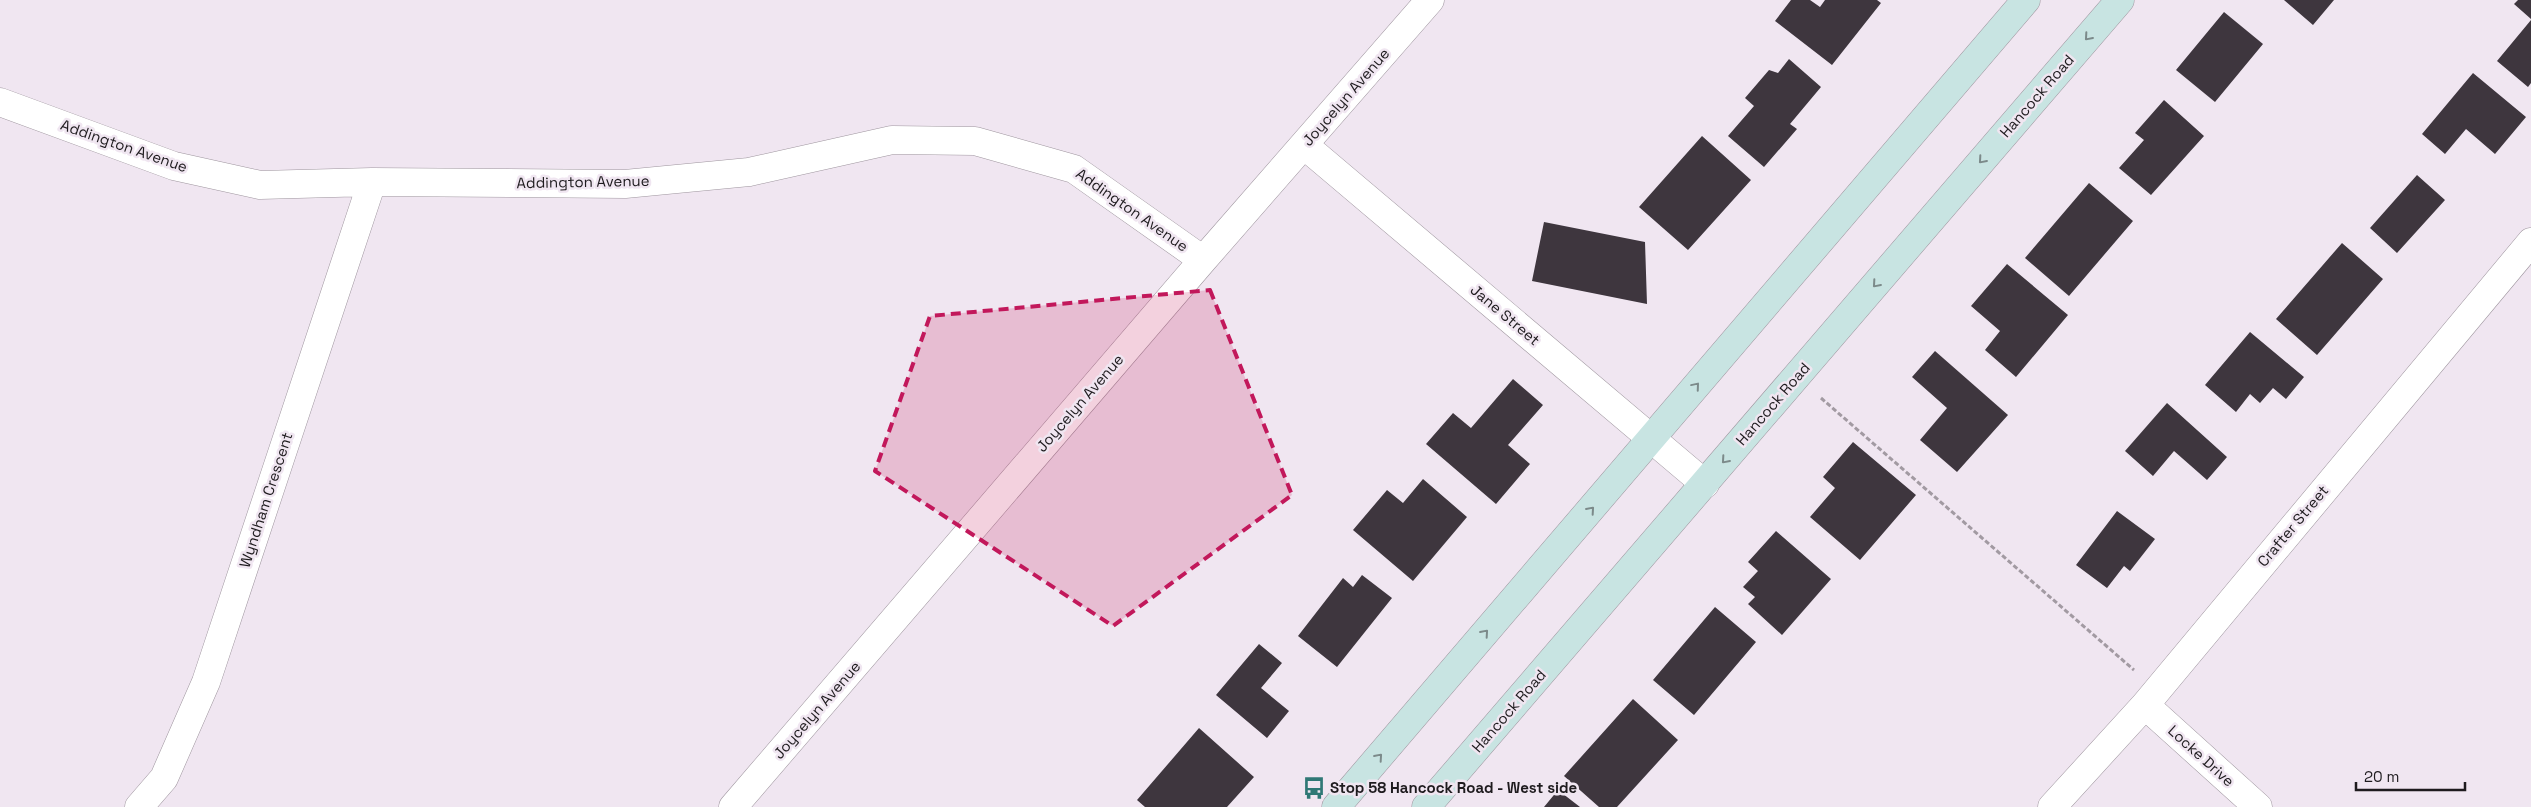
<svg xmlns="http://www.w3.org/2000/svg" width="2531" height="807" font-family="'Space Grotesk',sans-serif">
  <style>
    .building { fill: #3e363e }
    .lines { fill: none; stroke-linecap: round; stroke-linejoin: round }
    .minor-casing { stroke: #9e959e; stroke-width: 29 }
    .secondary-casing { stroke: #9e959e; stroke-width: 29 }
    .path { stroke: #a29aa2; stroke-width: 3; stroke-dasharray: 5 2.5; stroke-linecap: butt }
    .minor { stroke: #fff; stroke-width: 28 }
    .secondary { stroke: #c8e4e2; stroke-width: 28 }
    .oneway { stroke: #7c8a8a }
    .marked { fill: #c2185b; fill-opacity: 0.2; stroke: #c2185b; stroke-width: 4; stroke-dasharray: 10 6; stroke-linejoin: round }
    .labels { text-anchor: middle; stroke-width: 5; stroke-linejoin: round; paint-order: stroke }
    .street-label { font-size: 15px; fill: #1e1b1e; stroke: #f0e6f1 }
    .poi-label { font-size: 15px; font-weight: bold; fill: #1e1b1e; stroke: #f0e6f1; text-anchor: start }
  </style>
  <rect width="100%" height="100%" fill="#f0e6f1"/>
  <!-- building -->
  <path class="building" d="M1791,0h19l10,7 5,-7h52l4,3 -49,62 -57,-44z
    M2284,0h50l-21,25z
    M2518,0h13v19l-17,-15z
    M2224,12l39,32 -48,58 -39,-32z
    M2531,20v63l-3,4 -31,-26z
    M1789,59l32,28 -31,37 7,5 -33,38 -36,-31 26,-30 -9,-8 24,-28 9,3z
    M2473,73l53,44 -31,37 -29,-25 -21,25 -23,-20z
    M2164,100l40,36 -53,59 -32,-27 25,-28 -9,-7z
    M1702,136l49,44 -63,70 -49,-43z
    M2417,175l28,25 -48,53 -27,-25z
    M2089,183l44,38 -64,75 -44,-38z
    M1544,222l101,20 2,62 -115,-23z
    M2342,243l41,36 -66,76 -41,-36z
    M2007,264l61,51 -52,62 -31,-27 15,-19 -29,-25z
    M2250,332l54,45 -18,22 -13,-11 -13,15 -10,-9 -14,18 -31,-27z
    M1935,351l73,64 -51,57 -37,-32 27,-32 -35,-31z
    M1513,379l30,26 -35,40 22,19 -34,40 -70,-60 27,-31 18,15z
    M2167,403l60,54 -20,23 -33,-29 -21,25 -28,-25z
    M1853,442l63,53 -56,65 -50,-43 25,-29 -12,-11z
    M1423,479l44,38 -54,64 -60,-51 34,-40 16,13z
    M2117,511l38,28 -25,32 -6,-5 -17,22 -31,-23z
    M1776,531l55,48 -49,56 -34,-31 7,-7 -12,-10 15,-16 -10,-9z
    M1362,575l30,23 -55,69 -39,-31 45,-58 10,9z
    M1715,607l41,35 -62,73 -41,-35z
    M1259,644l23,19 -21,25 28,23 -22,27 -51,-43z
    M1633,699l45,41 -61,67h-18l-35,-31z
    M1199,728l55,49 -27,30h-82l-8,-7z
    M1558,790l22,17h-36z"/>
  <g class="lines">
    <defs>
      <path id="minor" d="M0,102l174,64 86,19 112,-3 253,2 124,-12 143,-32 83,1 99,28 129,91
        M1304,145l401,339
        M2145,705l113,102
        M139,807l25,-29 42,-96 166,-500
        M733,807l470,-547 227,-260
        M2052,807l93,-102 386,-463"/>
      <path id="secondary" d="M1336,807l690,-807
        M1426,807l694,-807"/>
    </defs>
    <!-- minor casing -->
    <use href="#minor" class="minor-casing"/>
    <!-- secondary casing -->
    <use href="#secondary" class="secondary-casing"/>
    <!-- path -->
    <path class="path" d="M1821,398l313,272"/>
    <!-- minor -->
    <use href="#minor" class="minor"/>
    <!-- secondary -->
    <use href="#secondary" class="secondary"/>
  </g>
  <!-- one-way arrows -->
  <defs><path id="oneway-chevron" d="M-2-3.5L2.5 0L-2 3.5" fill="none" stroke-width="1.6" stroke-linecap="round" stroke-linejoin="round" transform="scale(1.25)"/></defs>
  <g class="oneway">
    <use href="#oneway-chevron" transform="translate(2088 37) rotate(131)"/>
    <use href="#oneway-chevron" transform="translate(1982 160) rotate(131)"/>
    <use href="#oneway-chevron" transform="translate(1876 284) rotate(131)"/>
    <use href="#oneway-chevron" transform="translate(1696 386) rotate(-50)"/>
    <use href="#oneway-chevron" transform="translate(1725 460) rotate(131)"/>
    <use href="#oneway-chevron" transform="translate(1591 510) rotate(-49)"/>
    <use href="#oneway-chevron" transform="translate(1485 633) rotate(-49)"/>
    <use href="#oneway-chevron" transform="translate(1379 757) rotate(-49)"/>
  </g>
  <!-- marked area -->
  <path class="marked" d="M1210,290l82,205 -179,131 -238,-155 55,-155z"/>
  <!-- icons -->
  <defs>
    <symbol id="bus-bare" viewBox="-9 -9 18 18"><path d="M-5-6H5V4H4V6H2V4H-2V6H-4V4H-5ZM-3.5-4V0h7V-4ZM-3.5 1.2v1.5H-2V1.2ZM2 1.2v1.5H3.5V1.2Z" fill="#2f7875" stroke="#f0e6f1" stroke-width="2.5" paint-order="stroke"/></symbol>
  </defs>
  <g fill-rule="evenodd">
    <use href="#bus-bare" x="1298" y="772" width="32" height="32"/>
  </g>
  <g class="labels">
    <!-- street labels -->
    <g class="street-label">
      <text transform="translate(2037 96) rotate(-49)" y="5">Hancock Road</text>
      <text transform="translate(1346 97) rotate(-49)" y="5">Joycelyn Avenue</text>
      <text transform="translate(124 146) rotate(19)" y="5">Addington Avenue</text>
      <text transform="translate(583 182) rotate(-1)" y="5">Addington Avenue</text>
      <text transform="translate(1132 210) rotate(35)" y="5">Addington Avenue</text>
      <text transform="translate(1505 315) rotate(40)" y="5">Jane Street</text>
      <text transform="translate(1080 403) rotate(-49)" y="5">Joycelyn Avenue</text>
      <text transform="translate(1773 404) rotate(-49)" y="5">Hancock Road</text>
      <text transform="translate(266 500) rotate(-72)" y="5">Wyndham Crescent</text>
      <text transform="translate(2293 526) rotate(-50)" y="5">Crafter Street</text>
      <text transform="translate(817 710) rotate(-49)" y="5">Joycelyn Avenue</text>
      <text transform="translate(1509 711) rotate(-49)" y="5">Hancock Road</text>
      <text transform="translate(2201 756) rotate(42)" y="5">Locke Drive</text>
    </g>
    <!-- poi labels -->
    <g class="poi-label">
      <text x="1330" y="793">Stop 58 Hancock Road - West side</text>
    </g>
  </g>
  <!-- scale -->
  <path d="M2356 782v8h109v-8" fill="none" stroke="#1e1b1e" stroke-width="2.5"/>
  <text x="2364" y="782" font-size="15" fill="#1e1b1e" stroke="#f0e6f1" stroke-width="4" paint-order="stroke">20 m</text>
</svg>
